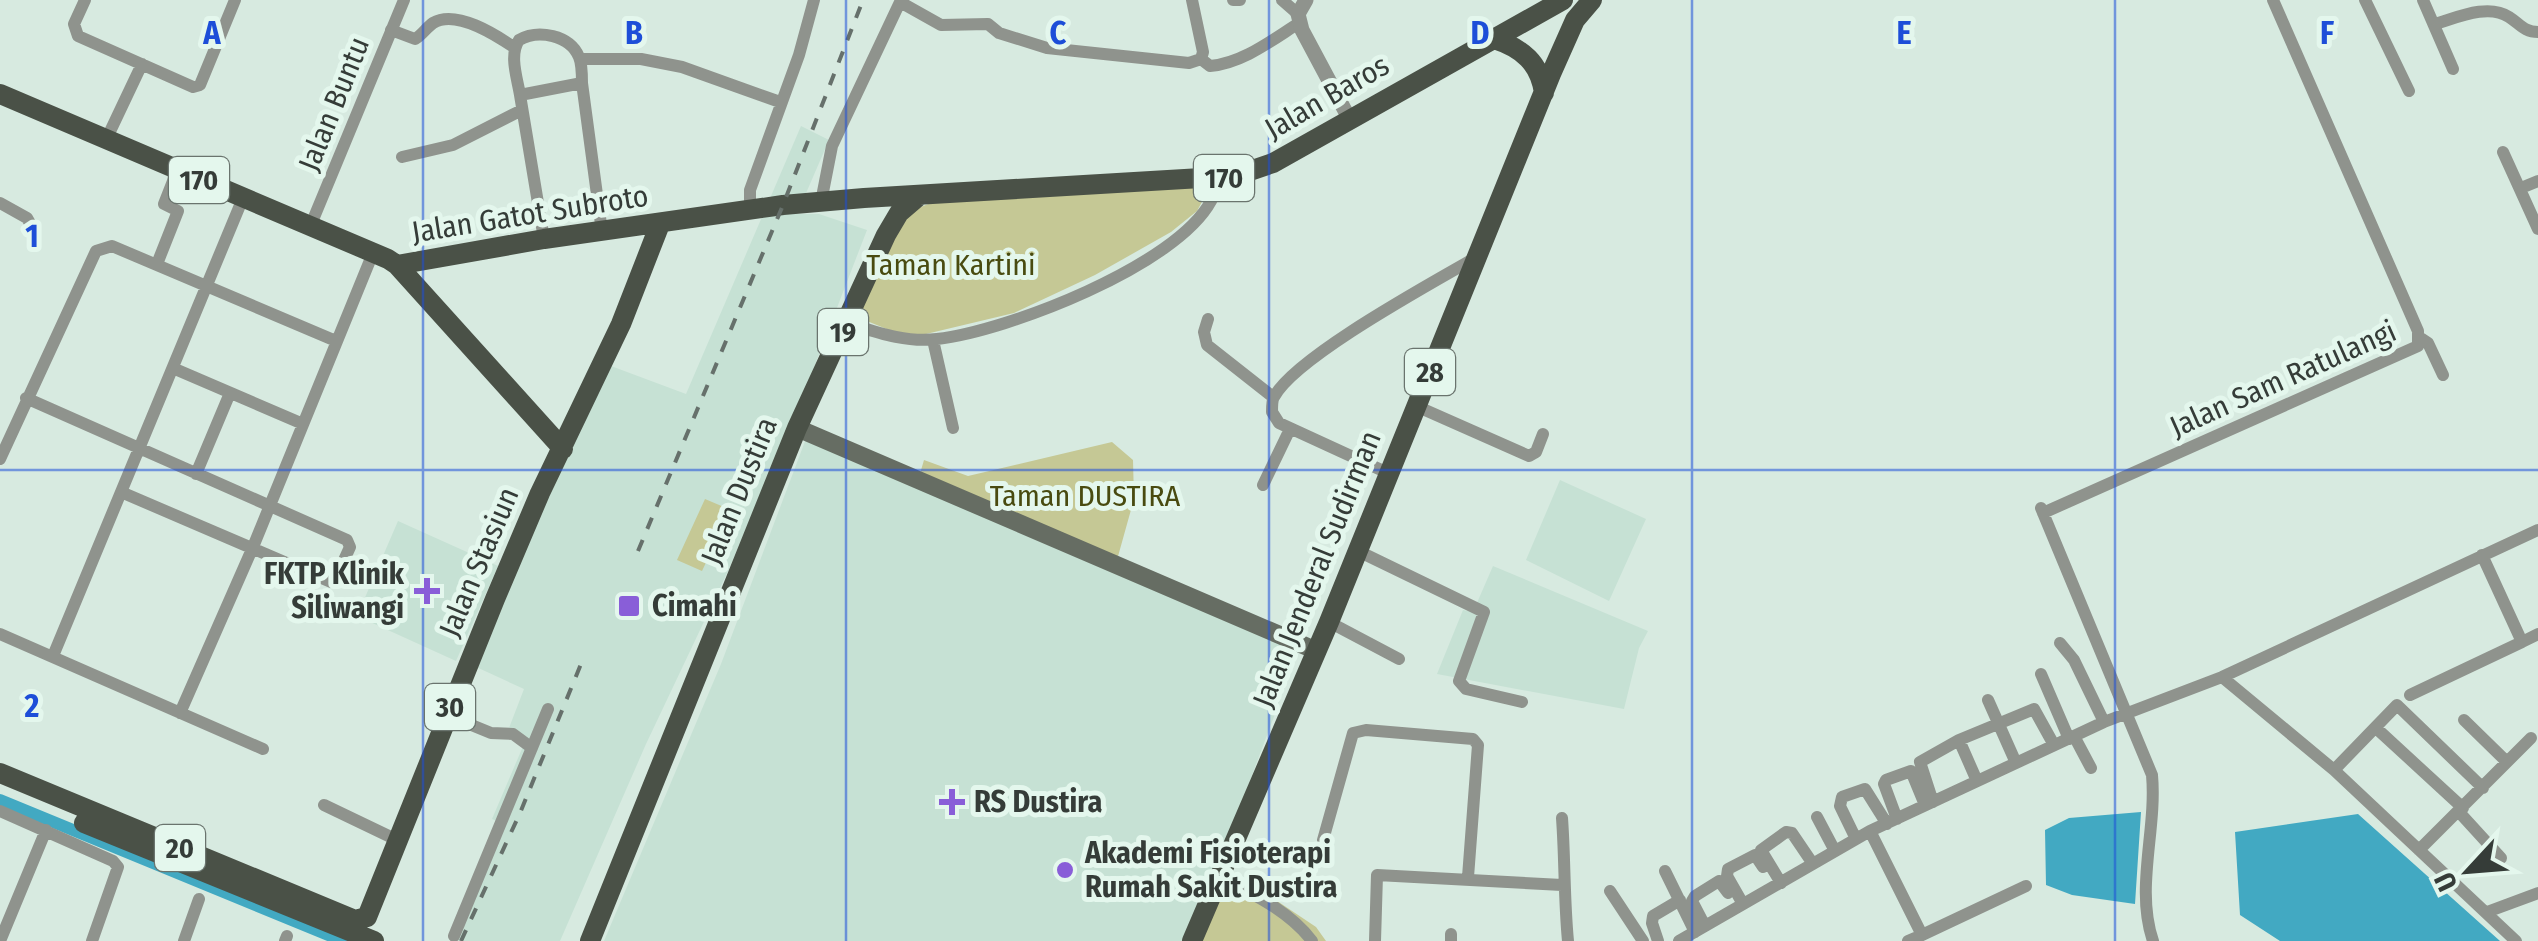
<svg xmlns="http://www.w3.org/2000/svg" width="2538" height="941" font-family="'Fira Sans Condensed',sans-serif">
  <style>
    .built { fill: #c6e1d4 }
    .green { fill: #c5c895 }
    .water { fill: #42a9c2 }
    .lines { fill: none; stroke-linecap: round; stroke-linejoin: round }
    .canal { stroke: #42a9c2; stroke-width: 12 }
    .minor { stroke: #8f938d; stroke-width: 12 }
    .tertiary { stroke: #8f938d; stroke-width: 15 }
    .secondary { stroke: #666d63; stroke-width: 18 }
    .primary { stroke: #4a5147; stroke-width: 20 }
    .rail { stroke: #66706b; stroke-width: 4; stroke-dasharray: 12 12; stroke-linecap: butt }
    .grid { fill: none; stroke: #1d4ed8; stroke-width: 2.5; stroke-opacity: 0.55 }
    .poi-dot { fill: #895ed8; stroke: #e4f7ed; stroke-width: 4 }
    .labels { text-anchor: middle; stroke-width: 10; stroke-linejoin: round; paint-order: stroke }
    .shield { fill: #e4f7ed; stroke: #6a746e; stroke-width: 2.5 }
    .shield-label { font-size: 28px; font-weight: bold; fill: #353c38 }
    .street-label { font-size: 30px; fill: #353c38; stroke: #e4f7ed }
    .park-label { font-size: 30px; fill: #494b10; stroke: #e4f7ed }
    .poi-label { font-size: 30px; font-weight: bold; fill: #353c38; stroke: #e4f7ed; text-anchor: start }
    .grid-label { font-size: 32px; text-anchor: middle; font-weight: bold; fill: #1d4ed8; stroke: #e4f7ed; stroke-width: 10; stroke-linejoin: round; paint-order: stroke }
  </style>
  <rect width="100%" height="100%" fill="#d7eae0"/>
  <!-- built -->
  <path class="built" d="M801,126l28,14 -32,74h22l48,16 -56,145 -83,196 -82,173 -86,197h-107l49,-118 -10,-4 35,-82 -18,-9 15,-39 -50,-23 87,-197 50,-103 75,28z
    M807,436l493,211 -110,294h-586l117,-277z
    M1560,480l86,39 -37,82 -83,-41z
    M398,521l100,45 -42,95 -99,-45z
    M1493,566l155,65 -9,17 -15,61 -187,-35 26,-64 10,2z"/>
  <!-- green -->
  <path class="green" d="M1211,185l-14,26 -26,21 -76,43 -81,38 -88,21h-27l-42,-17 48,-104 26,-10z
    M1112,442l21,18 1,39 -17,61 -198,-83 5,-17 44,16z
    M705,499l26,11 -29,61 -25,-11z
    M1228,868l88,59 10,14h-129z"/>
  <!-- water -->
  <path class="water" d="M2141,812l-6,92 -63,-9 -26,-10 -1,-55 24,-12z
    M2358,814l142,127h-220l-40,-26 -5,-83z"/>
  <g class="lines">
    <!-- canal -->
    <path class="canal" d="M0,800l343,141"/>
    <!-- minor -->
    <path class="minor" d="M85,0l-11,24 4,12 115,51 7,-2 35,-85
      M1233,0h7
      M1282,0l16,14
      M2365,0l44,91
      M2423,0l30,69
      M900,2l41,23 47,-1 11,9 48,15 142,15 12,-4 2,-7 -11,-52
      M2435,24c21,-6 53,-21 74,-7 11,7 15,15 29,15
      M391,30l24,9c7,-4 11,-11 18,-16 23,-14 63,12 82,25
      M580,59h61l41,8 98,35
      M1201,59l9,7c33,-3 62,-26 89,-43
      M582,83l20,149
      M520,95c-3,-18 -11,-40 -1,-55 19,-11 51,-5 60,17 3,7 3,17 3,26l-62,12 24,144
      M106,140l36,-76
      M2503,152l35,77
      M402,157l51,-12 69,-35
      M2521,188l17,-7
      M821,202l11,-56 69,-146
      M0,203l27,15 4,7
      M750,210v-20l49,-135 15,-55
      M310,227l94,-227
      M157,264l21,-53 -14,-7 13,-33
      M1208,319l-4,13 3,13 66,52
      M847,323c29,9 59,20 90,16 70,-8 239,-73 274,-138 4,-7 5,-15 6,-22
      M2419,337l9,6 15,32
      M933,340l20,88
      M175,369l128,55
      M26,398l321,142 3,7 -15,33 -4,2 -210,-90
      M1416,406l113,50 7,-4 7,-18
      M0,459l96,-208 16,-5 224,95
      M196,474l34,-81
      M1390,474l-111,-51 -7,-11c0,-3 0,-12 2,-15 21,-40 158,-114 201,-139
      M1263,485l27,-56
      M2041,508l111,267c5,55 -17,113 1,166
      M2043,513l375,-167v-15l-145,-331
      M1358,551l126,61 -25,69 7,8 56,13
      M1329,622l70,37
      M0,634l263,115
      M2522,642l16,-8
      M2060,643l14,17 30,62
      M53,656l190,-458
      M2041,674l28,65
      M2222,677l112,93 182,171
      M2410,695l112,-53 -40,-87
      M1988,700l28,63
      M180,713l73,-166 120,-294
      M447,715l44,18 22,1 19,14
      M2376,728l87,80
      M2074,736l17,32
      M1959,740l18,41
      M2507,762l24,-24
      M2334,770l63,-65 86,83
      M1933,802l-13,-40 39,-22 75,-31 20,36
      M324,805l73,35
      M0,811l113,50 5,6 -26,74
      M2459,812l42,46
      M1817,817l18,34
      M1562,818c3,41 2,82 6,123
      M1897,819l-13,-35 2,-4 25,-9 14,34
      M1870,831l52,104 -14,6
      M1856,839l-16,-33 2,-9 23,-8 22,35
      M1323,840l30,-107 13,-3 107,9 5,6 -10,132
      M2419,850l88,-88 -43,-42
      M1665,871l30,61
      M1219,876c32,17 71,35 93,65
      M1781,883l-20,-33 25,-18 6,1 21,31
      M1610,891l33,50
      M1743,904l-16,-28 1,-7 27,-14 8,12
      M2487,912l51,-19
      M1705,926l-13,-25 3,-5 24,-15 9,12
      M1451,934v7
      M1922,935l104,-49
      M454,936l94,-227
      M0,941l46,-111
      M184,941l15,-42
      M285,941l2,-5
      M1375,941l2,-66 185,10
      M1658,941l-6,-18 1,-7 27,-16
      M1679,941l191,-110 234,-109 118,-45 316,-147"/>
    <!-- tertiary -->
    <path class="tertiary" d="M1306,0l-8,14 4,16 48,90"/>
    <!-- secondary -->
    <path class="secondary" d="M797,428l520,223"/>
    <!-- primary -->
    <path class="primary" d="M1494,39c28,9 46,24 50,54
      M0,94l388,165 9,6 166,184
      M397,265l147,-26 239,-34 81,-7 371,-22 38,-13 290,-163
      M0,773l355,147 12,-3 128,-318 45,-106 81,-169 39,-100
      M84,823l290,118
      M590,941l207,-513 89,-193 13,-22 21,-18
      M1192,941l137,-319 222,-548 24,-54 17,-20"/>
    <!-- rail -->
    <path class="rail" d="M638,551l145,-346 80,-205
      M461,941l59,-128 61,-149"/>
  </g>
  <!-- grid -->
  <path class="grid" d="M423,0v941M846,0v941M1269,0v941M1692,0v941M2115,0v941M0,470h2538"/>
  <!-- markers -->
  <g class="poi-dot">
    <path d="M422 576h10v10h10v10h-10v10h-10v-10h-10v-10h10z"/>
    <rect x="617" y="594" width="24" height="24" rx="5"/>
    <path d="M947 787h10v10h10v10h-10v10h-10v-10h-10v-10h10z"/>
    <circle cx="1065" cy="870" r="10"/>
  </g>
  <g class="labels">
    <!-- shield labels -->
    <g class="shield">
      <rect x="1194" y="155" width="60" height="46" rx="8"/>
      <rect x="169" y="157" width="60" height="46" rx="8"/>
      <rect x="818" y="309" width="50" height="46" rx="8"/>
      <rect x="1405" y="349" width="50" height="46" rx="8"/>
      <rect x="425" y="684" width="50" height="46" rx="8"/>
      <rect x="155" y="825" width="50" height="46" rx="8"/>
    </g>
    <g class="shield-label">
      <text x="1224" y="188">170</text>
      <text x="199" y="190">170</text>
      <text x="843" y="342">19</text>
      <text x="1430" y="382">28</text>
      <text x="450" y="717">30</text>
      <text x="180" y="858">20</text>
    </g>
    <!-- street labels -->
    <g class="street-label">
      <text transform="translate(1327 97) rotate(-30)" y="10">Jalan Baros</text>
      <text transform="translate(334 104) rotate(-68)" y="10">Jalan Buntu</text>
      <text transform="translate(530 214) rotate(-9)" y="10">Jalan Gatot Subroto</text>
      <text transform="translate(2283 379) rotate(-24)" y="10">Jalan Sam Ratulangi</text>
      <text transform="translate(739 491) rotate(-68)" y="10">Jalan Dustira</text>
      <text transform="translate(479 562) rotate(-67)" y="10">Jalan Stasiun</text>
      <text transform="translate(1317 569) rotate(-68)" y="10">Jalan Jenderal Sudirman</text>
    </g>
    <!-- park labels -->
    <g class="park-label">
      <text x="951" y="275">Taman Kartini</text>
      <text x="1085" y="506">Taman DUSTIRA</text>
    </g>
    <!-- poi labels -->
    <g class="poi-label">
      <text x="404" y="584" text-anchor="end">FKTP Klinik<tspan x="404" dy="34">Siliwangi</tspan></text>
      <text x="652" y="616">Cimahi</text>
      <text x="974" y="812">RS Dustira</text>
      <text x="1085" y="863">Akademi Fisioterapi<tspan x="1085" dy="34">Rumah Sakit Dustira</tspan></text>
    </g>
  </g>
  <g class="grid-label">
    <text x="212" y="44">A</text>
    <text x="634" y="44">B</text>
    <text x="1058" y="44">C</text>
    <text x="1480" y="44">D</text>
    <text x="1904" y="44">E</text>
    <text x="2327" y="44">F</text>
    <text x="32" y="247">1</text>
    <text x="32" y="717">2</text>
  </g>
  <!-- north arrow -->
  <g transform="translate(2468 871) rotate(244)" stroke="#e4f7ed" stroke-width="8" paint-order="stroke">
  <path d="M0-8L18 38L0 25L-18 38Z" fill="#353c38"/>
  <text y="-15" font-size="28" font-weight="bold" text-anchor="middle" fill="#353c38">U</text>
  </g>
</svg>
